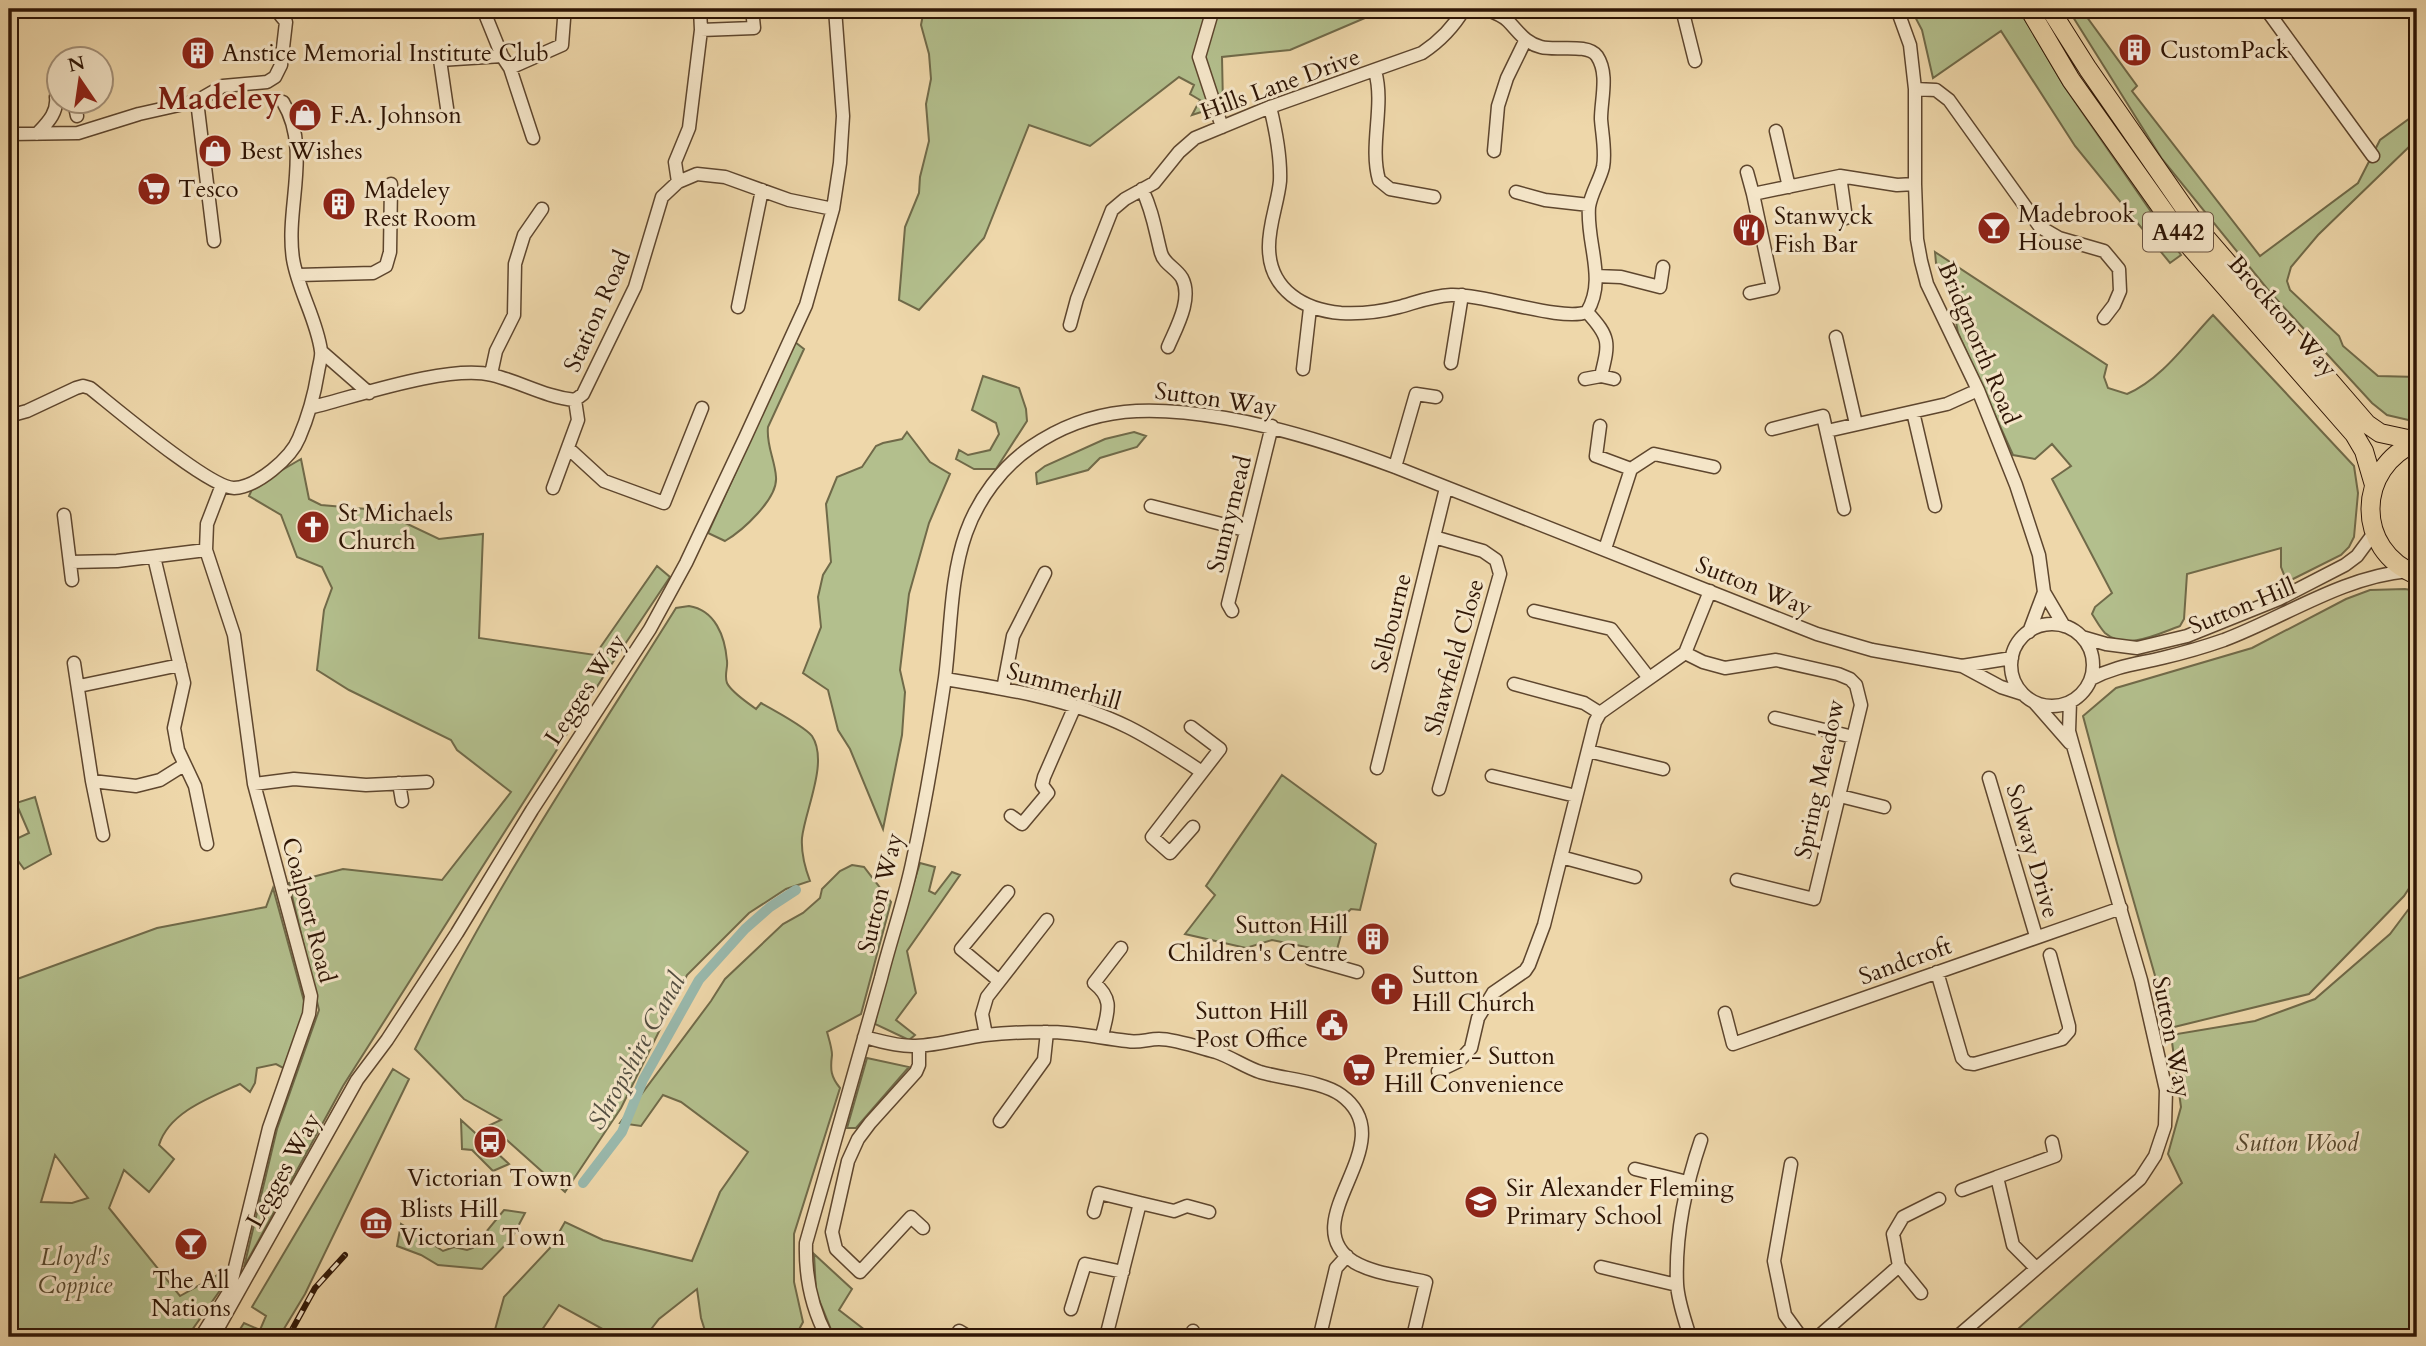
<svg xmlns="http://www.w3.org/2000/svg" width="2426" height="1346" font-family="Cardo,serif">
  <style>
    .green { fill: #b3bf8d; stroke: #706a49; stroke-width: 2; fill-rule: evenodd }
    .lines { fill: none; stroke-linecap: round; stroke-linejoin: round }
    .canal { stroke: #99b9ad; stroke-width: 10 }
    .minor-casing { stroke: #5e462e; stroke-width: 15 }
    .highway-casing { stroke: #2e1505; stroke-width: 20 }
    .minor { stroke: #f4e5c8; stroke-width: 12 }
    .highway { stroke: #eed7aa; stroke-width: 18 }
    .rail-casing { stroke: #2e1505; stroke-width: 6 }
    .rail { stroke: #f4e5c8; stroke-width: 3.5; stroke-dasharray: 10; stroke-linecap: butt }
    .labels { text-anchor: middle; stroke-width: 6; stroke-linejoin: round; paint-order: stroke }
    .shield { fill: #f4e5c8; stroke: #695340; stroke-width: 2 }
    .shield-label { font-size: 23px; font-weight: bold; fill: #2e1505 }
    .poi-label { font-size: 24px; fill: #2e1505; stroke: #f4e5c8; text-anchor: start }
    .street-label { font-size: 24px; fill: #2e1505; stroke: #f4e5c8 }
    .park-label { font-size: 24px; font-style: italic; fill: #56482e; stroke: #f4e5c8 }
    .water-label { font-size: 26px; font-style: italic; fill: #534e40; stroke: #f4e5c8 }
    .district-label { font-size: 32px; font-weight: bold; fill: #7a1f14; stroke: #f4e5c8 }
  </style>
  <rect width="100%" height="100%" fill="#eed7aa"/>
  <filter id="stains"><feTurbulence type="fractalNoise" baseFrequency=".00286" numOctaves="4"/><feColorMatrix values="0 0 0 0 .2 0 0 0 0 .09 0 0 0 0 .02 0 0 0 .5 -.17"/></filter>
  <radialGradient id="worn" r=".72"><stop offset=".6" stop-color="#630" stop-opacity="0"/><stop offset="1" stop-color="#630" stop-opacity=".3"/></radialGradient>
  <!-- green -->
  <path class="green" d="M924,9h462l-96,41 -68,7 1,48 -31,10 8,-15 -10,-6 4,-9 -15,-8 -89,69 -61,-21 -45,113 -65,72 -20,-10 6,-73 14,-34 1,-16 9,-36 -3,-37 5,-25 -2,-25 -8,-29z
    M1911,9h108l45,77 117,169 -11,8 -95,-117 -74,-115 -68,47 -11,-48z
    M2068,9h13l56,77 -5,5 128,165 98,-73 22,-43 37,-27v25l-3,4 -96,93 -27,32 -4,14 3,9 49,46 4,10 35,30 39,1v45l-30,-7 -15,-12 -103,-112 -107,-132z
    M1935,252l172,113 -3,12 4,11 19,6c35,-15 60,-52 86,-79l141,151 4,27 -4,44 -5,10 -8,8 -54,27 -6,-15v-19l-94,26 -3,45 -4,7c-22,8 -54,25 -75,7 -5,-5 -9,-13 -13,-19l3,-7 17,-14 -60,-114 19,-13 -19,-22 -17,15 -22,-4 -55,-122 -9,-50 -4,-11 -9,-9z
    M795,342l9,7 -36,78c-2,18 7,33 8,50 2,22 -34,54 -51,64l-17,-8z
    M983,376l36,12 7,21 1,12 -31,48h-22l-18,-10 3,-9 9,5 22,-5 9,-16 -3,-11 -24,-13z
    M907,432l23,30 20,12 -21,49 -20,71 -9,76 5,22 -3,43 -19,94 -33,-80 -12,-19 -10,-40 -25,-17 18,-46 -3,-30 5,-22 8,-13 -5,-58 11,-27 25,-10 14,-21 7,-3 19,-4z
    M1134,432l12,4 -9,11 -37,11 -12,12 -51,14 -1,-11 9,-7 60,-27z
    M301,459l8,40 12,6 57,5 61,29 44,-5 -4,104 116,17 62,-89 13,11 -63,94 -264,415 -99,181 33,-138 42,-119 -30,-127 54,-14 99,11 69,-88 -54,-42 -6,-10 -102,-50 -32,-20 7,-60 8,-22 -10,-21 -25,-10 -16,-42 -32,-19 4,-9z
    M2405,589l12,2v285l-13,20 -95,98 -139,34 -53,-185 -34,-127 33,-28 136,-40 94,-49 24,-9z
    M689,606c26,4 36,30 38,55 1,7 -3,14 0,22 5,10 20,19 29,26l5,-6c11,6 45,25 51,33 17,26 -7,74 -10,102 -1,15 3,30 8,43l-24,8 -37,24 -62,62 -66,133 -56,84 -75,-67 11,-5 -37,-21 -49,-50c74,-154 171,-297 261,-441z
    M1282,775l94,69 -16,66 -9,-1 -4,4 -11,40 -64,-13 -26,8 -61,-14 30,-39 -9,-9z
    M35,797l16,57 -27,15 -14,-19 4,-10 15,-7 -13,-30z
    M920,863l15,4 -6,24 6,3 17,-22 8,3 -53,76 9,42 -20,27 19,15 -6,5 -34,-16 8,-43z
    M852,865l12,2 27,35 -30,112 -34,18c2,7 5,16 5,23 -2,15 -1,22 8,33l-46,146v48l9,40 -8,15h-88l-6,-19 -4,-29 -38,30 -14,18h-28l-58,-32 -22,32h-44l11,-40 46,-49 15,-26 38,18 89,21 28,-69 28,-40 -67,-50 -18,-7 -22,31 -21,-3 91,-122 14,-22 58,-55 20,-11 17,-15 2,-9 18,-18z
    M273,888l31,113v12l-17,57 -11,-6 -19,4 -2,15 -5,9 -10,-8c-29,13 -71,28 -81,61l15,14 -25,33 -25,-22 -15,38 71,88 50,-28 -9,21 -34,48h-178v-355l148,-54 109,-21zM55,1155l33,43 -16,5 -31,-1z
    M2411,906l6,11v420h-408l173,-154 -14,-29 13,-47 -10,-72 84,-14 60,-22 75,-65z
    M867,1058l42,9 -53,61h-9z
    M393,1069l16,10 -104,215 -26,43h-44l9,-14 16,7 6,-14 -14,-9z
    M461,1120l48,44 -16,7 -21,-21 -10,-1z
    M504,1210l21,3 -13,25 -30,31 -44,-4 -17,-10 -24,-9 4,-22 42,27 11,-4 13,3 6,-2z
    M814,1254l38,35 -13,21 35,27h-40l-18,-45z"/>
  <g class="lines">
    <!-- canal -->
    <path class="canal" d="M583,1183l39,-51 21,-52 56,-100 46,-51 25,-22 26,-17"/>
    <defs>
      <path id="minor" d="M108,9v1
        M293,9l7,2 16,-2
        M483,9l19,47 8,12 23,70
        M1213,9l-14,48 23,70
        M1682,9l13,52
        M1897,9l13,36 5,44v95l2,55 4,22 6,23 51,106 38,95 23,70 5,37 20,34
        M2266,9l107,147
        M701,30l53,-2 -2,-19
        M510,68l52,-23 2,-26 -2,-10
        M1375,71c10,35 -6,74 4,109l11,9 44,8
        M1915,89l21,1 13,10 91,127 19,11 45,13 15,18 1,22 -6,14 -10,13
        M197,101l17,140
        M74,102l3,14
        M1270,107c6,24 11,48 10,74 -2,22 -12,45 -11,68 1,41 35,61 72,64 19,1 39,-1 58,-6 18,-5 33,-11 52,-12 35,-1 110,27 136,17 20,-33 -1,-69 2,-105 2,-14 11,-27 14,-40 3,-15 -1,-33 -2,-48 0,-20 8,-45 -4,-63 -9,-13 -41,-5 -56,-9 -16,-4 -22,-15 -33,-26 -6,-6 -15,-9 -23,-12
        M447,108l-7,-48 62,-4
        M1776,131l13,56
        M9,134l69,-1 61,-19 58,-13 26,-15 44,-4 8,-5 6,-12 5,-43 -5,-6v-7
        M37,134c10,-11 21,-21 19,-37h4
        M1494,151l4,-45 9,-28 18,-37
        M1747,172l6,22
        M1840,176l6,42
        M678,182l-3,-20 14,-34 12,-98 -1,-21
        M1142,189c11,23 13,41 19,64 3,11 15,15 21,25 11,21 -6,50 -14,69
        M1516,192l29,8 44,5
        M298,275l75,-2 13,-7 4,-14 1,-68
        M1596,276l25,1 39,10 3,-20
        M1750,293l23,-5 -20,-94 87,-18 57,9 18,-1
        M738,307l24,-117
        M1587,312c24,26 22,31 14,64
        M1070,325l7,-26 35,-89 13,-11 29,-16 25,-31 16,-14 75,-31 152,-54c18,-12 31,-25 42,-44
        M1836,337l20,87
        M322,352l47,41
        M1451,363l11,-68
        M1303,369l7,-61
        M491,374l5,-23 18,-36 1,-51 9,-29 18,-26
        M1585,379l16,-3 13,3
        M313,407c44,-11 137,-43 179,-32 29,7 53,22 83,25l8,-6 52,-107 27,-90 16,-15 19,-8 28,3 64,23 44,9
        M1913,412l22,94
        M9,416l18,-5 49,-23 7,-2 7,2c24,19 119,100 144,100 23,-1 57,-30 65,-50 10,-23 15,-41 19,-66 1,-7 4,-15 3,-21 -4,-31 -23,-61 -28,-92 -8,-52 19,-109 -10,-157
        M1600,426l-4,30 35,13
        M1772,429l51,-13 21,93
        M1827,431l120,-27 31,-14
        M568,448l36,33 60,22 38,-95
        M1395,467l21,-73 20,3
        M553,488l25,-68 -3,-20
        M1151,506l94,24
        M64,515l8,65
        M1434,537l49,14 13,9 4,14 -61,215
        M1605,549l26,-80 23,-15 60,13
        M154,557l30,126 -10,45 4,22 17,36 12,58
        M71,562l46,-1 89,-11
        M1232,611l-4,-7 44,-178
        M1534,611l77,18 38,49
        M2011 665a41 41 0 1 1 82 0a41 41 0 1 1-82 0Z
        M2029,632l15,-40
        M2082,637l24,7 31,4 50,-12 92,-37 66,-34 12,-9 17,-23
        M1685,653l18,9 22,6 51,-8 62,14 12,5 6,6 5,20 -47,194 -77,-19
        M74,663l18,118 44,5 24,-6 24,-15
        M1962,666l50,-8
        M945,679c62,10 126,20 183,48 26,13 50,29 74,45
        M2091,679c24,-13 46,-15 71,-21 21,-5 42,-11 62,-18 61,-23 118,-63 184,-69
        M1514,684l70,19 16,10
        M79,686l101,-21
        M1003,689l10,-53 32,-63
        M2034,702l36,41
        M1775,718l78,19
        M1191,727l29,22 -68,88 18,16 23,-26
        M1588,751l75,18
        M1377,768l69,-280
        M1492,776l84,20
        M1989,778l47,158
        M92,781l11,54
        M399,783l3,18
        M254,784l40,-5 72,6 61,-3
        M1840,796l44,11
        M1011,816l11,8 26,-31 -6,-8 2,-8 31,-71
        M1561,857l74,20
        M1311,959l46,13
        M1937,972l25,86 5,5 7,1 88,-25 7,-8v-5l-19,-71
        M998,980l-37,-31 47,-57
        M1725,1013l8,31 388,-136
        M986,1035l-4,-21 5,-17 60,-77
        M1102,1036c5,-23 13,-36 -8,-53l27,-35
        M864,1037c17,4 35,10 52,9 23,-1 46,-8 69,-11 19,-2 39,-3 58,-3 29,-1 56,6 85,9 11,2 20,-2 31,-2 16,0 42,9 57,13 15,5 29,15 44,20 23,7 62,9 81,23 66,48 -51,126 13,167 20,12 49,14 72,20l-13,55
        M919,1046v19l-3,7 -46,51 -12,16 -10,22 -16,71 4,17 24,23 51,-55 12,11
        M1438,1071l21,-10 12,-13 7,-30 15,-25 32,-22 4,-6 15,-40 51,-203 5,-9 7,-5 78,-55 25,-62
        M1000,1121l44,-61 3,-28
        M1791,1164l-17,97 11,54 16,22
        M1635,1169l52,13
        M1962,1190l35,-13
        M1094,1212l5,-19 41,10
        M1899,1266l22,27
        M1601,1267l76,18
        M2036,1268l-23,-23 -16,-68 58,-21 -3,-14
        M1071,1309l14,-45 38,8
        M959,1331l10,6
        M1321,1331l15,-63 11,-12
        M201,1337l28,-45 40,-164 40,-114 2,-18 -57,-212 -20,-149 -28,-85 1,-26 15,-39
        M213,1337l144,-257 30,-40 70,-107 75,-123 118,-181 36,-66 59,-125 61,-133 27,-96 7,-46 3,-47 -8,-107
        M827,1337c-16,-30 -22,-60 -21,-94 25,-89 50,-177 75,-265 10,-40 24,-79 32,-119 13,-59 23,-120 32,-181 6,-47 5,-100 21,-145 12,-34 36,-66 65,-86 62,-43 123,-41 194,-29 59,10 114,28 170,49l422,167 55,16 90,16 39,21 22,7
        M1106,1337l34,-134 34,8 13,-5 22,6
        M1192,1337l1,-6
        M1690,1337c-5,-17 -12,-35 -13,-53 -2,-49 8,-97 24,-144
        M1818,1337l81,-71 -6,-32 10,-17 36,-18
        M1957,1337l183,-158 15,-23 10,-30 1,-36 -25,-110 -67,-231 -5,-18 1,-29"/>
      <path id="highway" d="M2029,9l42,71 114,161 169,193 10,17 10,34
        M2050,9l38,60 113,163 166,192 13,9 37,8
        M2417,442c-61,25 -63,108 0,133"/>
    </defs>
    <!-- minor casing -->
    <use href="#minor" class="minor-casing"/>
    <!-- highway casing -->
    <use href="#highway" class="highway-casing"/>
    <!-- minor -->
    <use href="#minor" class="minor"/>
    <!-- highway -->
    <use href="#highway" class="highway"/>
    <defs>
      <path id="rail" d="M288,1337l27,-49 30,-33"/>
    </defs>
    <!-- rail casing -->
    <use href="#rail" class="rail-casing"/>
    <!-- rail -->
    <use href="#rail" class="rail"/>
  </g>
  <!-- icons -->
  <defs>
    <symbol id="building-disc" viewBox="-11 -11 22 22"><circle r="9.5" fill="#8f2418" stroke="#f4e5c8"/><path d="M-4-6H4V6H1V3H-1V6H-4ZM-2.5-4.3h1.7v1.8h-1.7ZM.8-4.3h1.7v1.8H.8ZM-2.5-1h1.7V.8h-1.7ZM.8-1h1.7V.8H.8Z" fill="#fff"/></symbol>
    <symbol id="shop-disc" viewBox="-11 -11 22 22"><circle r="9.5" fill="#8f2418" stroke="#f4e5c8"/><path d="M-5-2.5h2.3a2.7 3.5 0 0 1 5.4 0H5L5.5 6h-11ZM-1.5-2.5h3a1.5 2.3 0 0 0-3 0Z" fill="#fff"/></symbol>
    <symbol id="supermarket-disc" viewBox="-11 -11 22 22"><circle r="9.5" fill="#8f2418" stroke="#f4e5c8"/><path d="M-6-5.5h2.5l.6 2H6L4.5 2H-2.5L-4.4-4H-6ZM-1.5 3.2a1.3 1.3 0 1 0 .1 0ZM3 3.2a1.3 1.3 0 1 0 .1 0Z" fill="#fff"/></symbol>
    <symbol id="bar-disc" viewBox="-11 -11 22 22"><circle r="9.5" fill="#8f2418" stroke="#f4e5c8"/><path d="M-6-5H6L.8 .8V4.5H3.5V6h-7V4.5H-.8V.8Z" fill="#fff"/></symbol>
    <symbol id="restaurant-disc" viewBox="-11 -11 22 22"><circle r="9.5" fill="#8f2418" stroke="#f4e5c8"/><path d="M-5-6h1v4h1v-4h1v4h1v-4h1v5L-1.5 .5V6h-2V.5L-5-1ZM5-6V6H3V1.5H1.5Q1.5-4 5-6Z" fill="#fff"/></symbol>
    <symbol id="church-disc" viewBox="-11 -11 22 22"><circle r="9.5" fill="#8f2418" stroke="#f4e5c8"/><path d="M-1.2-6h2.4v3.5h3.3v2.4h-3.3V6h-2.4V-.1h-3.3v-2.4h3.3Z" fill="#fff"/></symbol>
    <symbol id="civic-disc" viewBox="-11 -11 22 22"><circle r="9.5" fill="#8f2418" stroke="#f4e5c8"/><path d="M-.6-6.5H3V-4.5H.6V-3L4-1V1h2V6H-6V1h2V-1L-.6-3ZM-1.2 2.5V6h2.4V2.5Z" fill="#fff"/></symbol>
    <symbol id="bus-disc" viewBox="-11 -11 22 22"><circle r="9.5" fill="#8f2418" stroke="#f4e5c8"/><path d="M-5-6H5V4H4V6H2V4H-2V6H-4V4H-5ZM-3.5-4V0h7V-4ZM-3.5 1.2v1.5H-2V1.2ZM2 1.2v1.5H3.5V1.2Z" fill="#fff"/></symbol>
    <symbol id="school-disc" viewBox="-11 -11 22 22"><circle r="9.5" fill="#8f2418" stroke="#f4e5c8"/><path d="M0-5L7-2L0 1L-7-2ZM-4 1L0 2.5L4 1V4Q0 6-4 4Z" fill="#fff"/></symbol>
    <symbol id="museum-disc" viewBox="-11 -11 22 22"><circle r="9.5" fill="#8f2418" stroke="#f4e5c8"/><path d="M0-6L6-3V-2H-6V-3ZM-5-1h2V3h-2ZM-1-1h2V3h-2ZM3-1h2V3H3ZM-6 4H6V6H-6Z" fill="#fff"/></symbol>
  </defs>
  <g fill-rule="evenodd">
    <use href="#building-disc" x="2116" y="31" width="38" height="38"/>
    <use href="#building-disc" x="179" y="34" width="38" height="38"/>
    <use href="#shop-disc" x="286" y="96" width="38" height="38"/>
    <use href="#shop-disc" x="196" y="132" width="38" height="38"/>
    <use href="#supermarket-disc" x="135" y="170" width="38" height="38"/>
    <use href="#building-disc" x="320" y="185" width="38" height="38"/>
    <use href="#bar-disc" x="1975" y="209" width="38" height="38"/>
    <use href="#restaurant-disc" x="1730" y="211" width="38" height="38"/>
    <use href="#church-disc" x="294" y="508" width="38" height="38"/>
    <use href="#building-disc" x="1354" y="920" width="38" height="38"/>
    <use href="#church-disc" x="1368" y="970" width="38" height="38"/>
    <use href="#civic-disc" x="1313" y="1006" width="38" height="38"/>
    <use href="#supermarket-disc" x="1340" y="1051" width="38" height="38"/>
    <use href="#bus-disc" x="471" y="1123" width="38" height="38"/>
    <use href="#school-disc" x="1462" y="1183" width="38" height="38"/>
    <use href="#museum-disc" x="357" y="1204" width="38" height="38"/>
    <use href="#bar-disc" x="172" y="1225" width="38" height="38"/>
  </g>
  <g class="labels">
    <!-- shield labels -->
    <rect class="shield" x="2143" y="212.5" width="70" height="39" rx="5"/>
    <g class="shield-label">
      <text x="2178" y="240">A442</text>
    </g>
    <!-- poi labels -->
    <g class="poi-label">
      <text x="2160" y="58">CustomPack</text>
      <text x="222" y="61">Anstice Memorial Institute Club</text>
      <text x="330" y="123">F.A. Johnson</text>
      <text x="240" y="159">Best Wishes</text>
      <text x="178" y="197">Tesco</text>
      <text x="364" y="198">Madeley<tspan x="364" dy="28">Rest Room</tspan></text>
      <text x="2018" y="222">Madebrook<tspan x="2018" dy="28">House</tspan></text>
      <text x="1774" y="224">Stanwyck<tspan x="1774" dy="28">Fish Bar</tspan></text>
      <text x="338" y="521">St Michaels<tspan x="338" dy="28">Church</tspan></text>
      <text x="1348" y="933" text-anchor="end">Sutton Hill<tspan x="1348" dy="28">Children's Centre</tspan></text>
      <text x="1412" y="983">Sutton<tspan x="1412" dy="28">Hill Church</tspan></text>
      <text x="1308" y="1019" text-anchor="end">Sutton Hill<tspan x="1308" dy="28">Post Office</tspan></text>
      <text x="1384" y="1064">Premier - Sutton<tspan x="1384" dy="28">Hill Convenience</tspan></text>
      <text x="490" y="1186" text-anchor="middle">Victorian Town</text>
      <text x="1506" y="1196">Sir Alexander Fleming<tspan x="1506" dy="28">Primary School</tspan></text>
      <text x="400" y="1217">Blists Hill<tspan x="400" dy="28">Victorian Town</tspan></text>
      <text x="191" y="1288" text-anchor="middle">The All<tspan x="191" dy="28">Nations</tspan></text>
    </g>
    <!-- street labels -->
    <g class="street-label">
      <text transform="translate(1280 84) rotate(-20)" y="8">Hills Lane Drive</text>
      <text transform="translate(597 311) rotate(-66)" y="8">Station Road</text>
      <text transform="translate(2283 316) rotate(49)" y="8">Brockton Way</text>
      <text transform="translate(1979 343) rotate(67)" y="8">Bridgnorth Road</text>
      <text transform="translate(1216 399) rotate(8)" y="8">Sutton Way</text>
      <text transform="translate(1229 514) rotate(-76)" y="8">Sunnymead</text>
      <text transform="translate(1754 586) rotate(22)" y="8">Sutton Way</text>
      <text transform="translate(2242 606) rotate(-22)" y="8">Sutton Hill</text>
      <text transform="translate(1391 623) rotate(-76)" y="8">Selbourne</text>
      <text transform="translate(1454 657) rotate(-74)" y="8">Shawfield Close</text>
      <text transform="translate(1064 686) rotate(16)" y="8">Summerhill</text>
      <text transform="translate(585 689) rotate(-57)" y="8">Legges Way</text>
      <text transform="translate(1819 779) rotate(-78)" y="8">Spring Meadow</text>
      <text transform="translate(2033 851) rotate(74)" y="8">Solway Drive</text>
      <text transform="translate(880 893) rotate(-76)" y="8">Sutton Way</text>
      <text transform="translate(309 910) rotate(75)" y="8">Coalport Road</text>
      <text transform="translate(1905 961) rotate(-20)" y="8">Sandcroft</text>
      <text transform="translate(2172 1037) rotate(79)" y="8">Sutton Way</text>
      <text transform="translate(283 1170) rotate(-61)" y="8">Legges Way</text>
    </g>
    <!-- park labels -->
    <g class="park-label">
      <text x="2297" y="1151">Sutton Wood</text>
      <text x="75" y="1265">Lloyd's<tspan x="75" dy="28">Coppice</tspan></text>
    </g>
    <!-- water labels -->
    <g class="water-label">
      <text transform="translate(636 1051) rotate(-61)" y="9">Shropshire Canal</text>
    </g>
    <!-- district labels -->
    <g class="district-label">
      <text x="219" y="109">Madeley</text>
    </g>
  </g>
  <!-- margin -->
  <rect width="2426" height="1346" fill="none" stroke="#eed7aa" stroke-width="35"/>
  <rect x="10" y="10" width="2405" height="1325" fill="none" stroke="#2e1505" stroke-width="3.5"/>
  <rect x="18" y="18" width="2391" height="1311" fill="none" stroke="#2e1505" stroke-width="2"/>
  <!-- north arrow -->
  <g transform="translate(80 80) rotate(347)"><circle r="33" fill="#f4e5c8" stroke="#a5927a" stroke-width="2"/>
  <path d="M0-5L12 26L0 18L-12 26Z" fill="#8f2418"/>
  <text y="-10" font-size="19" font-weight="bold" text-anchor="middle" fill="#2e1505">N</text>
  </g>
  <rect width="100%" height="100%" filter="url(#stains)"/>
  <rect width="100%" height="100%" fill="url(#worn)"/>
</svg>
